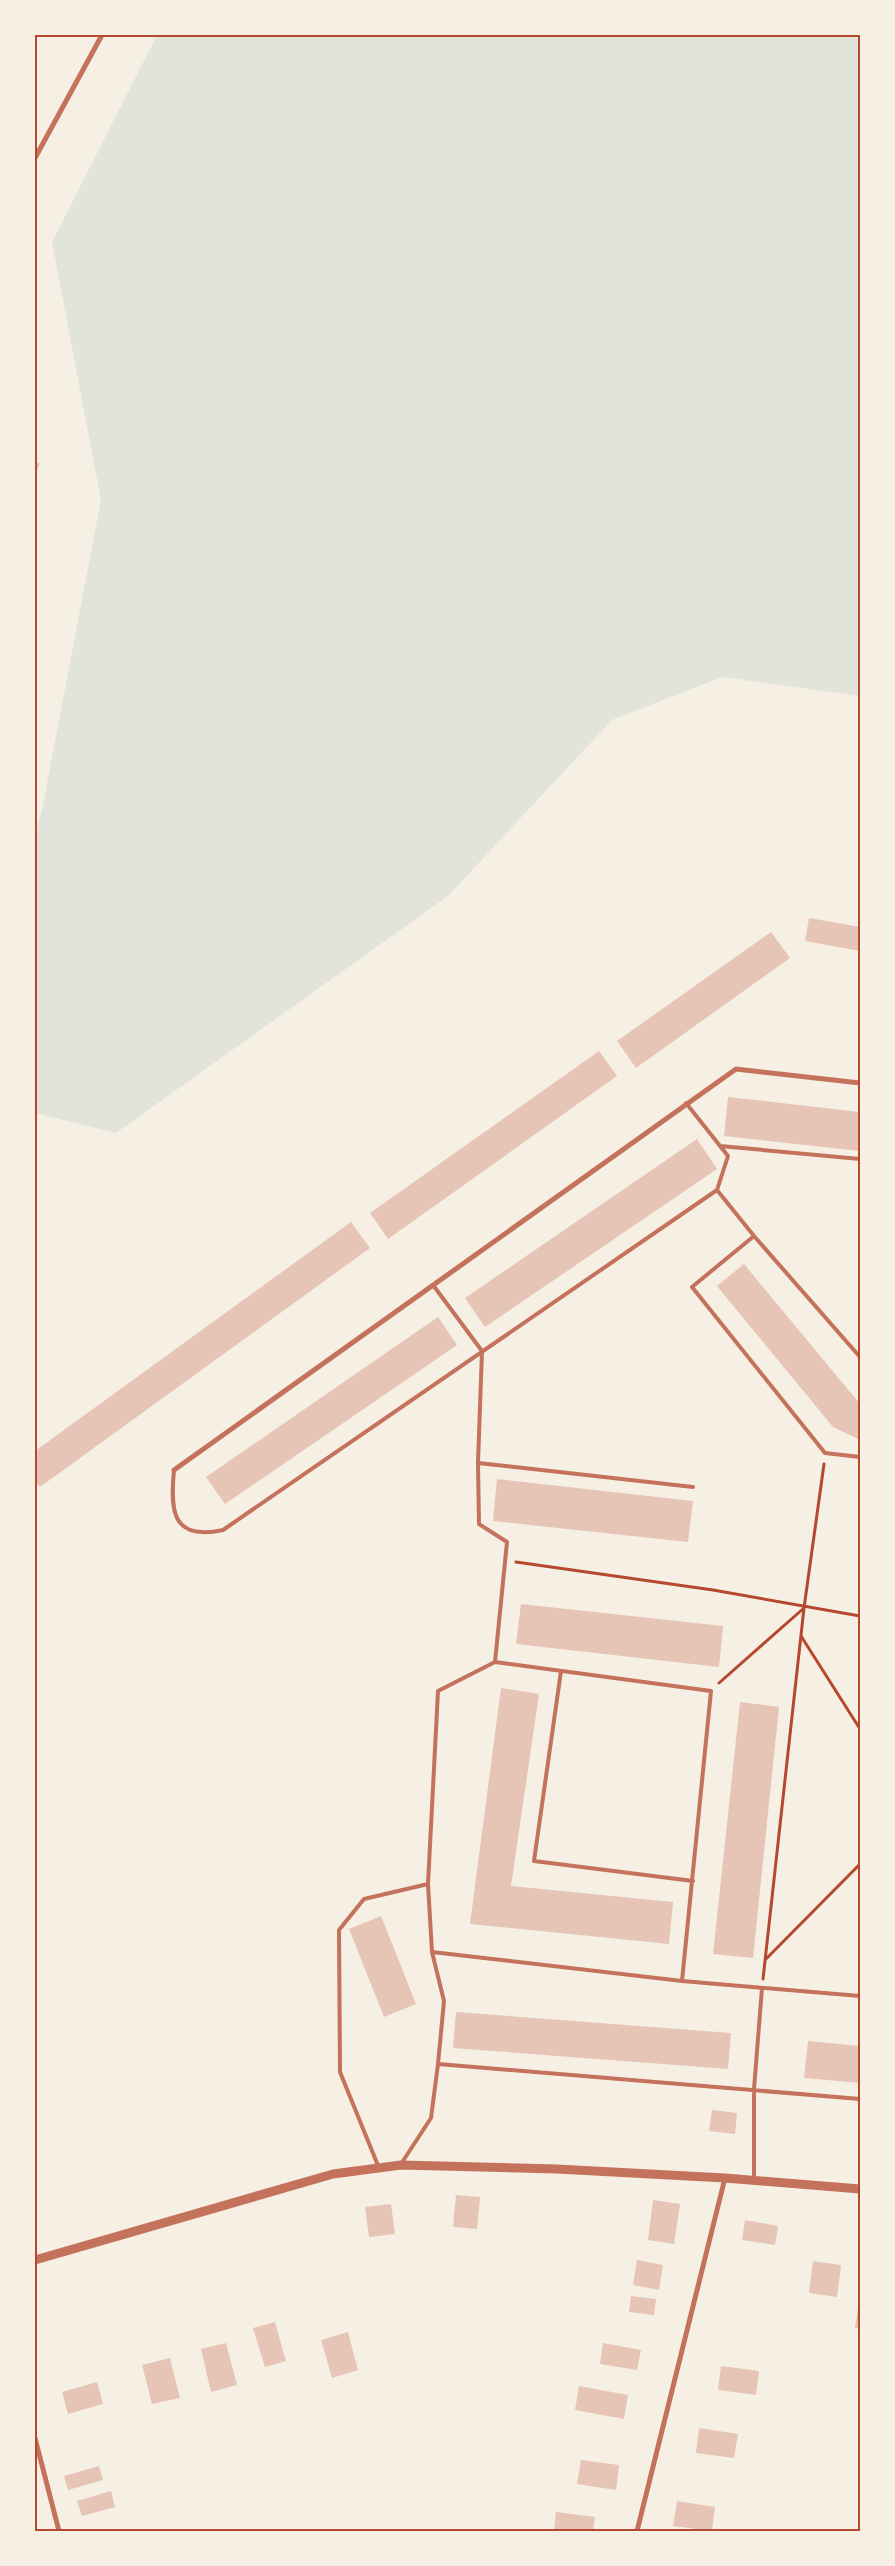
<svg xmlns="http://www.w3.org/2000/svg" width="895" height="2566" font-family="Raleway,sans-serif">
  <style>
    .green { fill: #e2e4dc }
    .building { fill: #e6c5b7 }
    .lines { fill: none; stroke-linecap: round; stroke-linejoin: round }
    .path { stroke: #b5482f; stroke-width: 3 }
    .service { stroke: #c5725c; stroke-width: 4 }
    .minor { stroke: #c5725c; stroke-width: 5 }
    .tertiary { stroke: #c5725c; stroke-width: 9 }
    .neatline { fill: none; stroke: #b5482f; stroke-width: 2 }
  </style>
  <rect width="100%" height="100%" fill="#f6efe4"/>
  <!-- green -->
  <path class="green" d="M157,35h703v661l-138,-19 -110,43 -164,176 -332,237 -81,-20v-276l8,-32 58,-305 -49,-258z"/>
  <!-- building -->
  <path class="building" d="M35,461l5,3 -5,10z
    M809,918l51,9v24l-55,-10z
    M771,932l19,26 -154,110 -19,-27z
    M599,1051l18,25 -229,163 -18,-26z
    M728,1097l132,15v39l-136,-15z
    M697,1139l20,30 -232,158 -20,-29z
    M351,1222l19,26 -330,239 -5,-6v-30z
    M744,1264l116,140v36l-27,-13 -116,-141z
    M438,1317l19,28 -232,159 -19,-27z
    M497,1479l196,22 -5,41 -195,-21z
    M521,1604l202,22 -4,41 -203,-23z
    M501,1688l38,6 -28,192 162,16 -4,42 -199,-20z
    M740,1702l39,5 -26,251 -40,-4z
    M381,1916l35,88 -32,13 -35,-88z
    M456,2012l275,21 -3,36 -275,-21z
    M808,2041l52,5v37l-56,-5z
    M712,2110l25,3 -2,21 -26,-3z
    M456,2195l24,2 -3,32 -24,-2z
    M653,2200l27,4 -6,40 -26,-4z
    M391,2204l4,30 -26,3 -4,-30z
    M745,2220l33,6 -3,19 -33,-5z
    M637,2260l26,5 -4,25 -26,-5z
    M813,2261l28,4 -4,32 -28,-4z
    M631,2296l25,3 -2,16 -25,-3z
    M859,2301h1v28l-5,-1z
    M275,2322l11,39 -21,6 -12,-39z
    M348,2332l10,38 -26,8 -11,-38z
    M226,2343l11,42 -26,7 -10,-43z
    M603,2343l38,7 -4,20 -37,-6z
    M170,2358l10,40 -28,6 -10,-39z
    M721,2366l38,5 -3,24 -38,-5z
    M97,2382l6,22 -35,10 -6,-22z
    M579,2386l49,9 -4,24 -49,-9z
    M699,2428l39,6 -4,24 -38,-5z
    M581,2460l38,5 -3,25 -39,-6z
    M99,2466l4,14 -35,10 -4,-14z
    M111,2491l4,16 -33,9 -5,-15z
    M677,2501l38,6 -3,24 -39,-5z
    M556,2512l39,5 -2,14h-39z"/>
  <g class="lines">
    <!-- path -->
    <path class="path" d="M516,1562l197,28 147,26
      M801,1636l59,93
      M719,1683l85,-75
      M766,1959l94,-95
      M763,1979l41,-371 20,-144"/>
    <!-- service -->
    <path class="service" d="M686,1103l42,53 -11,34 37,46 106,121
      M720,1146l140,13
      M754,1236l-62,51 133,166 35,4
      M433,1285l49,66 -4,112 1,61 28,18 -12,120
      M478,1463l215,24
      M174,1470c-4,41 -2,71 49,60l494,-340
      M561,1671l-27,190 159,20
      M432,1952l250,29
      M438,2064l6,-63 -12,-49 -4,-68 10,-193 57,-29 216,29 -29,290 178,15
      M401,2164l30,-46 7,-54 422,35
      M379,2168l-39,-96 -1,-142 25,-31 64,-15
      M754,2180v-91l8,-101"/>
    <!-- minor -->
    <path class="minor" d="M35,158l67,-123
      M174,1470l562,-401 124,14
      M35,2438l24,93
      M637,2531l88,-353"/>
    <!-- tertiary -->
    <path class="tertiary" d="M35,2260l298,-86 68,-9 156,4 168,9 135,11"/>
  </g>
  <!-- border -->
  <rect width="895" height="2566" fill="none" stroke="#f6efe4" stroke-width="72"/>
  <rect x="36" y="36" width="823" height="2494" class="neatline"/>
</svg>
